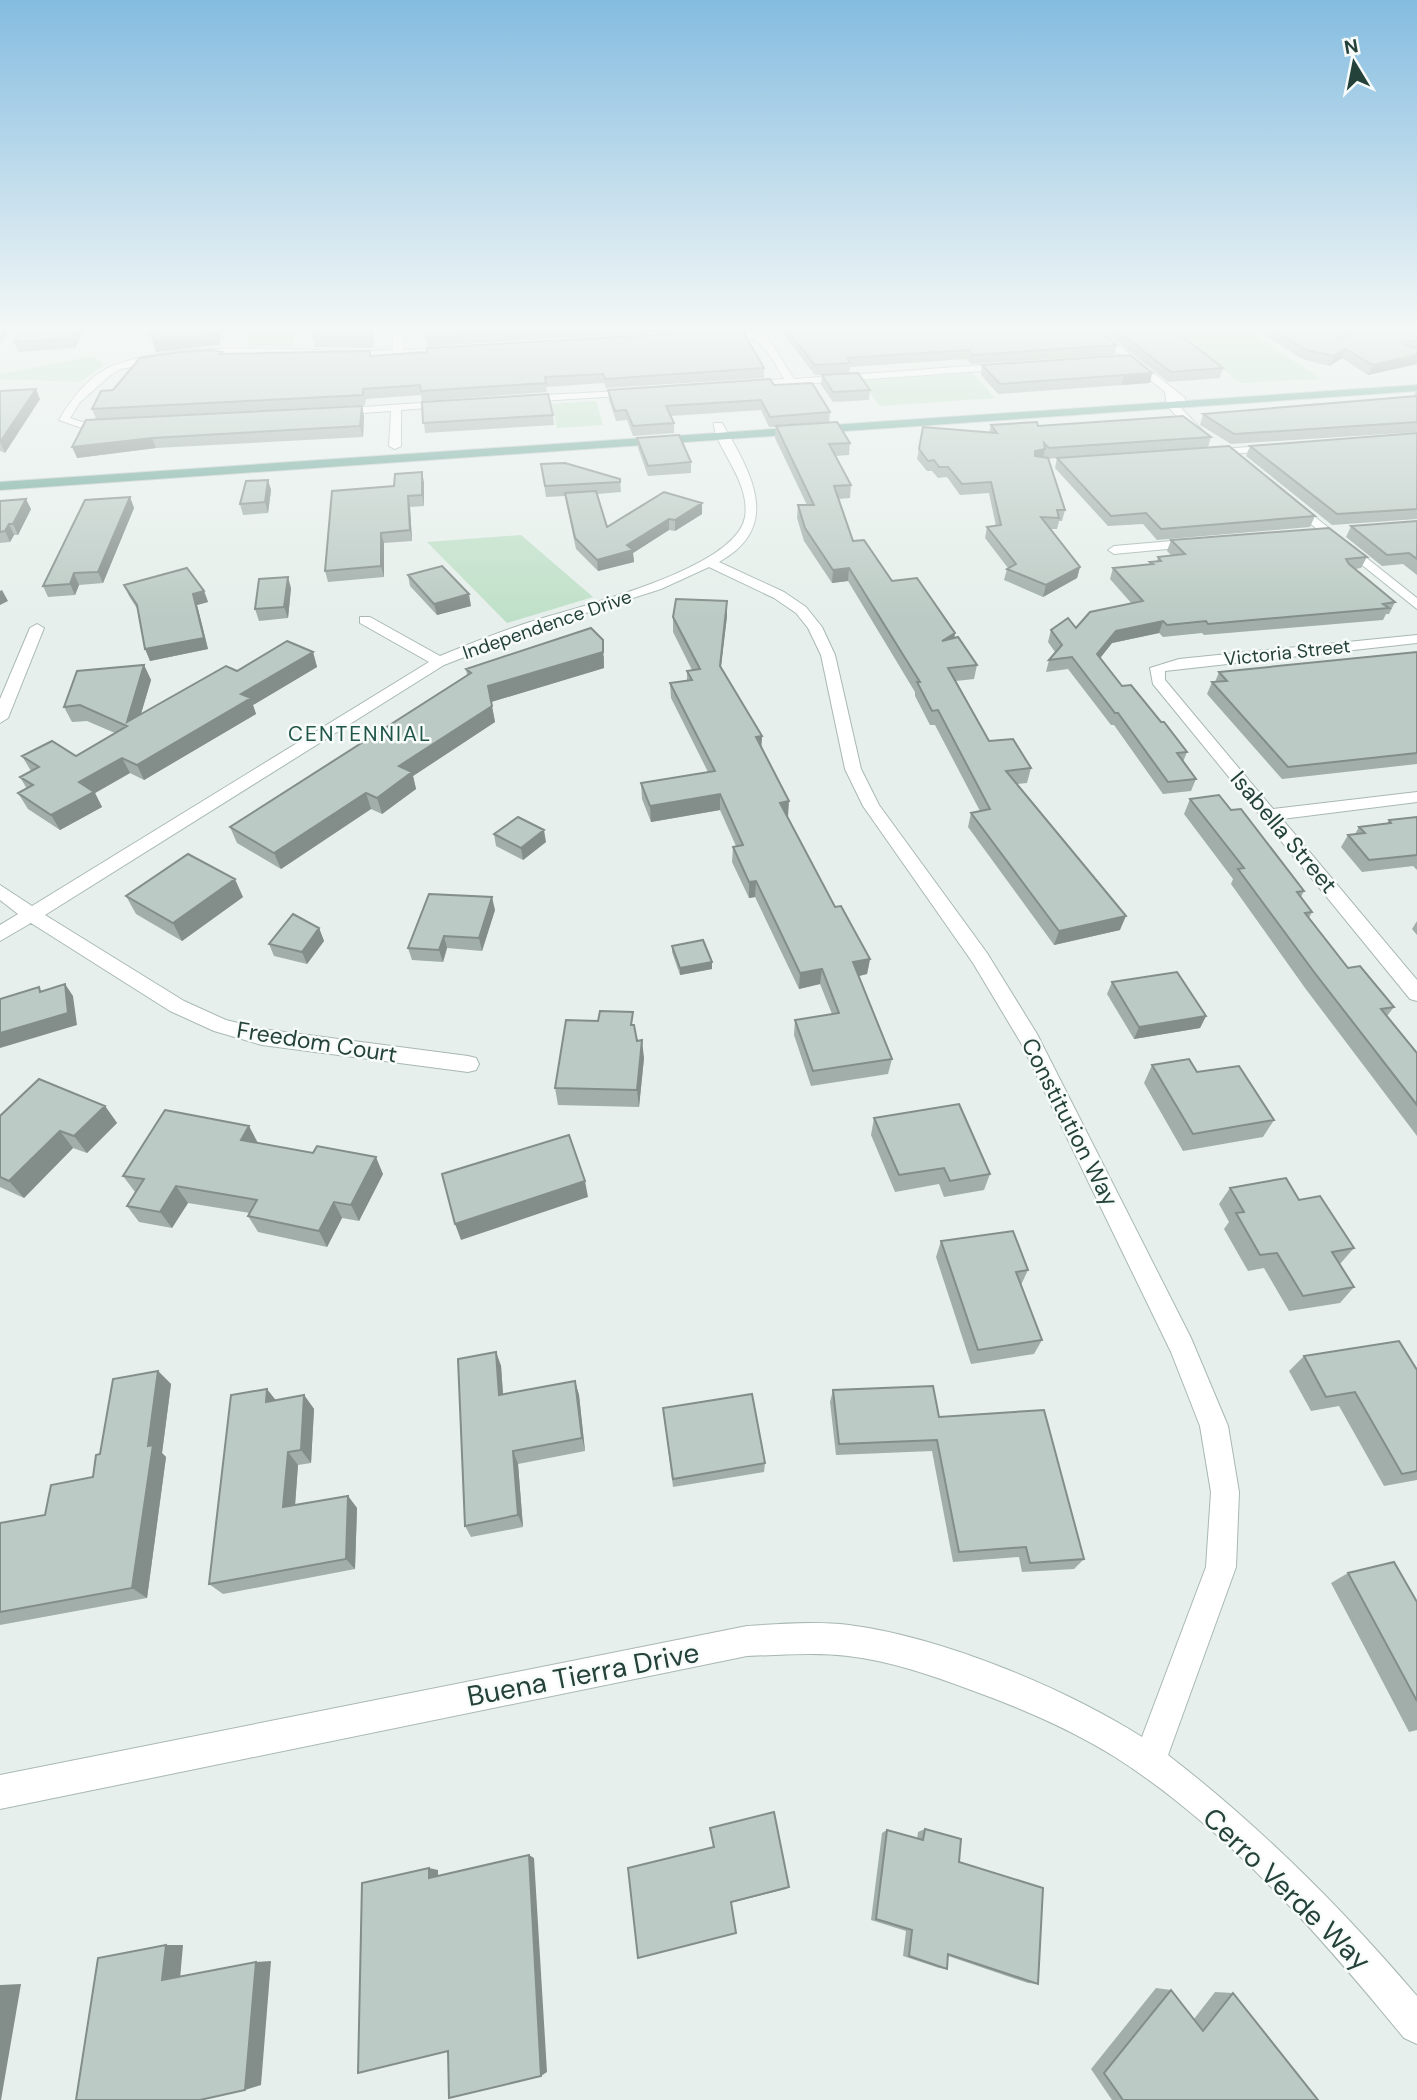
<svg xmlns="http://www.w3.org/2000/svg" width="1417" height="2100" font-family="'DM Sans',sans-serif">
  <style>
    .green { fill: #bfe0c8 }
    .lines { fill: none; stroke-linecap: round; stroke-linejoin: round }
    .minor-casing { stroke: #a8b8b2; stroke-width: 2 }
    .major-casing { stroke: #c2cac8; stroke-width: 2 }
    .minor { fill: #fff; fill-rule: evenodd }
    .major { fill: #6aa596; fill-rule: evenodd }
    .wall { fill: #a1aea9 }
    .shaded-wall { fill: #838d89 }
    .building { fill: #bbcac4; stroke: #838d89; stroke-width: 2 }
    .labels { text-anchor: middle; stroke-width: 5; stroke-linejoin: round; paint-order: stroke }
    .far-street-label { font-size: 19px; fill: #24423a; stroke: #f7fbf9 }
    .far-neighbourhood-label { font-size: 21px; letter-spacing: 2px; fill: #1f5548; stroke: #f7fbf9 }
    .street-label { font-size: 23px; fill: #24423a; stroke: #f7fbf9 }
    .near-street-label { font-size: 28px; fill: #24423a; stroke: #f7fbf9 }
  </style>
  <rect width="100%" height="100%" fill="#e6efeb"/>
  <!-- green -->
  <path class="green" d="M251,326h47l-6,21 -46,-2z
    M1163,326h78l80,53 -80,4z
    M94,356l10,9 -24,17 -80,-3v-5z
    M972,373l23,25 -115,8 -19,-25z
    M596,401l7,24 -46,3 -5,-24z
    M521,535l72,62 -86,26 -80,-81z"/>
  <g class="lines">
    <defs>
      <path id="minor" d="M39,326h55l-94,7v-6z
        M393,326h10v24l50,-3 5,3 -5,3 -116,6 -98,-5 -67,5 -51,10 -9,5 -32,28 -10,16 12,4 28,-1 4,1v4l-32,2 -23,-8c12,-21 32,-47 56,-55 81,-29 193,-10 278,-15z
        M1085,326h9l91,72v4l-9,-1v2l29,30v4h-8l-30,-31 -2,-14z
        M746,330l22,8 26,41 217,-16 5,3 -5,3 -265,19 -4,-5 42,-4c-14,-23 -21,-44 -51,-43 -8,0 -15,2 -22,-2z
        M641,390l1,2 -5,3 -114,7 -5,-3 5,-3z
        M449,401l4,1v4l-52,4v36l-6,3 -6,-3 2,-35 -57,4 -5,-3 5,-3z
        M714,423h8c28,48 62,103 -3,139l65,30 22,15 16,20 13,28 26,114 18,36 108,148 50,81 154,304 37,88 11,66 -3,75 -68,188c92,71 174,153 249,241v48l-13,-6c-84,-102 -176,-209 -289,-281 -45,-28 -94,-49 -144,-67 -40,-15 -81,-29 -123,-34 -33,-4 -68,-1 -101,0l-747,153v-34l747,-149c34,-2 68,-5 102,-1 92,12 214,62 293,112l64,-170 5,-75 -11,-66 -29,-74 -150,-309 -48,-80 -110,-157 -18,-37 -24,-114 -13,-27 -12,-15 -22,-15 -65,-31 -48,22 -122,39 -95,37 -399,250 139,86 42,19 36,9 206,27 8,2 3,6 -3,6 -8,2 -206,-27 -48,-14 -44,-20 -139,-88 -31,18v-16l18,-11 -18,-14v-15l32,21 397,-244 -69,-39v-6h10l70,39c29,-12 59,-24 90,-34 46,-15 206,-52 215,-105 6,-37 -33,-73 -31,-94z
        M1274,445l6,3 -2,2 -69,6 -6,-3 6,-3z
        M1291,498l126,100v11l-130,-104v-6z
        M1195,539l6,4 -2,3 -85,8 -6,-4 6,-4z
        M37,624l7,4 -36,90 -8,5v-24l30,-71z
        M1417,635v8l-252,28v9l108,129 144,-17v10l-135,17 135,161v21l-7,-2 -257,-315 -3,-16 29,-9z"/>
      <path id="major" d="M3,326h10l-13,16z
        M1417,385v6l-1417,99v-8z"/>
    </defs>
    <!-- minor casing -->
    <use href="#minor" class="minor-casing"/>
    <!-- major casing -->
    <use href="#major" class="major-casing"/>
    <!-- minor -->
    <use href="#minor" class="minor"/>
    <!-- major -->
    <use href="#major" class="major"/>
  </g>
  <!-- wall -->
  <path class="wall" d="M25,326h59l1,3 -10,19 -57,4 -4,-10z
    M374,326l-1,22 -58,-1 -3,-11z
    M425,326h311v2l-309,18z
    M777,326h316l24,19 -3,10 -143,9 -5,-5 -116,8 -1,6 -34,2z
    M1097,326h72l54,42 -3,10 -52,4z
    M1252,326h70l20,12 1,-1 -18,-11h90l2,1v37l-49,11 -26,-17 -12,8 -28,-7z
    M370,351l1,4 393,13v10l-158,10 -2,-5 -58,4 1,5 -125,9 -1,-6 -55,4 -1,6 -269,14 -4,-10 21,-19 109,-38v2z
    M982,365l170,8 -2,10 -152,11 -17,-19z
    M822,375l48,15 -1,10 -36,2 -12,-17z
    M774,385l56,27 -1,11 -60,4 -8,-17 -90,6 3,7v10l-41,3 -6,-16 -11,1 -7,-21 -1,-10z
    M0,391l40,8 -35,54 -5,-2z
    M1416,391h1v41l-186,12 -31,-19 3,-11 211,-18z
    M422,402l131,13 1,10 -129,8z
    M364,416l-1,21 -207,11 -79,10 9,-38z
    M991,425l47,1 173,11 -3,10 -107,8 214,61 -5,11 -153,13 -14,-16 -35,2 -53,-58 2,-10 -9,1 17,51 -3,11h-3l-2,8h-7l30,38 -3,11 -34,19 -39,-17 3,-11 1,-1 -23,-30 2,-11 9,-1 -7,-33 -29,2 -13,-18 -9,1 -6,-7h-5l-10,-12 2,-10 70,-16z
    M776,426l74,17 -1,12 -14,1 16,29 -1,13 -12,1 15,42 39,40 63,52 -1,5 23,27 -3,14 -18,2 33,60 42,27 -4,15 -10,1 103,146 -66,15 -86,-118 3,-14 9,-2 -45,-86h-5l-15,-29v-4l-67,-111 -16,2 -28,-42 -7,-23 1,-13h9l-32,-67z
    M1417,433v86l-85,6 -86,-69 4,-10z
    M637,438l54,24v11l-43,3 -10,-28z
    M541,464l79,15 1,13 -24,2 10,33 95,-13 -27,17 -6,-1 -36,23 1,9 -36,9 -22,-22 -11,-53 -19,1z
    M268,480l3,10 -3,23 -25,2 -3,-11z
    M424,482v24l-14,1 2,34 -28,2v34l-56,5 -3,-11 69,-85z
    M130,497l4,11 -31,75 -24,2 -4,10 -27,2 -5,-11z
    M0,501l31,8 -13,26h-4l-4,7 -10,1z
    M1417,521v54l-14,-11 -21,2 -36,-29 5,-11z
    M1171,540l196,17 -6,11 -6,1 40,33 -6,12h-3l-3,6 -179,15 -2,-2 -39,4 -4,-4 -47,10 -12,15 22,28 39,36 26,30 -4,10 13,17 -5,12 -28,3 -49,-69h-3l-43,-56 -22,3 3,-12 6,-8 -7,-10 3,-12 25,-2 56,-24 -22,-25 3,-11 36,-3 1,-3 7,-1 1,-4 14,-1 -5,-5z
    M408,575l63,31 -34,9 -27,-29z
    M124,585l80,6 4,11 -11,3 11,44 -58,12 -12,-51 -9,-14z
    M291,588l-3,30 -29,3 -4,-12z
    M727,616l-6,52 41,68 -1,11 26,70 48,90 35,52 -3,15 -9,2 34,83 -4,15 -77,12 -17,-51 1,-15 37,-6 -12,-30 -21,5 -44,-92 -6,1 -17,-36 1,-15 3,-1 -16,-36 -69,12 -9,-23 -1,-16 67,-11 -37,-74 -1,-15 17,-2v-10l5,-1 -19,-38v-15z
    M313,652l4,15 -64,38 3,9 -112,66 -14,-7 -35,20 7,14 -42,23 -32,-21 -10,-16 9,-4 -7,-12 11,-6 -9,-15h54l39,-23 -28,-12 -15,1 -8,-15 80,-42 7,15 -10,34 96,-43z
    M1417,652v112l-135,15 -75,-85 5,-12h3l4,-10z
    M604,656v12l-113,34 4,20 -82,54 3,13 -34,25 -11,-5 -90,60 -44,-26 -7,-16 237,-152 -1,-6z
    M1190,799l41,11 73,81 -3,6 11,15 -3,6 39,50 46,39 -7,9 30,37v83l-112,-148 -74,-104 2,-5 -49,-65z
    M1417,817v53l-4,-4 -51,6 -21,-25 7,-12 7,-1 4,-7 28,-3 2,-4z
    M494,834l52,8 -23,18 -27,-14z
    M126,896l117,1 -61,44 -46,-27z
    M495,910l-13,41 -35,-3 -4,14 -31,-2 -4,-12z
    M1417,921v14l-5,-6z
    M319,928l5,13 -17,23 -33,-8 -5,-12z
    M672,946l40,23 -32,6 -8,-23z
    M1112,982l94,34 -6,12 -66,11 -27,-45z
    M634,1025l3,16 7,17 -5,49 -81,-2 -3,-17z
    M1152,1065l45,7 77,48 -11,17 -80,14 -39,-68z
    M105,1106l12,17 -30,30 -14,-5 -49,50 -24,-11v-71z
    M874,1118l116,56 -6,16 -40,7 -5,-13 -44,8 -24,-57z
    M258,1143l125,31 -24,47 -17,-3 -15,29 -69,-15 -10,-16 2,-3 -62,-10 -16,25 -33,-6 -12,-16 8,-14 -12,-16z
    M1230,1188l69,12 55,48 -14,16 14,23 -14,16 -51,8 -25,-43 -16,3 -24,-42 5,-7 -10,-18z
    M941,1241l87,29 -7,15 21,55 -8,14 -63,10 -35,-107z
    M496,1352l5,14 2,28 72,-13 4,14 6,56 -67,13 5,63 -52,10 -6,-11z
    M1304,1356l113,14v110l-33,6 -45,-80 -28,5 -22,-40z
    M158,1371l13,13 -9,69 4,4 -19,141 -147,27v-102l45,-8 48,-38 7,-23z
    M833,1390l106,27 145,142 -10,10 -52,3 -3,-15 -66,5 -21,-111 -96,4 -6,-53z
    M304,1395l10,14 -3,54 -13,2 -3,40 53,-9 9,12 -2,61 -132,25 -14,-10 67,-184z
    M664,1417l101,46 -1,9 -91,15z
    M1348,1573l69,29v128l-8,2 -78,-149z
    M925,1829l34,33 79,122 -10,-1 -80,-27 -1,13 -8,-1 -36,-12 3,-25 -35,-11 11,-87 5,-3 30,9 1,-7z
    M1156,1988l15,2 23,29 21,-27 18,1 85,107h-206l-21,-31z"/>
  <!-- shaded-wall -->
  <path class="shaded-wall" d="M78,326h5l2,3 -10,19 -4,-9z
    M217,326h6l-4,19 -63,7 -6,-19z
    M371,326h3l-1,22 -3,-12z
    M1345,349l-3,9 -12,8 4,-10z
    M1417,355v9l-49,11 5,-10z
    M1152,373l-2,10 -29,2 3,-10z
    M36,389l4,10 -35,54 -5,-11z
    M362,406l2,10 -1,21 -3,-11z
    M152,438l4,10 -79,10 -5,-11z
    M1045,449l-2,10 -10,2 2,-10z
    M422,472l2,10v24l-2,-11z
    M268,480l3,10 -3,23 -3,-11z
    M408,496l2,11 2,34 -2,-11z
    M130,497l4,11 -31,75 -5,-11z
    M26,499l5,10 -13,26 -5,-11z
    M702,503v11l-27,17v-11z
    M669,519v11l-36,23 1,9 -36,9 -1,-11 30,-15z
    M9,524l5,11 -4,7 -5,-11z
    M381,533l3,10v34l-3,-11z
    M1080,567l-3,11 -34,19 3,-12z
    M849,568l-1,13 -16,2 1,-13z
    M74,573l5,12 -4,10 -5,-11z
    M288,577l3,11 -3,30 -4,-11z
    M2,590l6,11 -8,4v-14z
    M204,591l4,11 -11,3 11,44 -58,12 -5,-12 48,-55z
    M469,594l2,12 -34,9 -3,-11z
    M727,601v15l-8,65 1,-15z
    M1163,621l-4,12 -47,10 -18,23 3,-12 19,-23z
    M955,633l-2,14 -11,-6z
    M603,640l1,28 -113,34 -3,-16z
    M313,652l4,15 -64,38 3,9 -112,66 -7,-15 104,-71z
    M144,665l7,15 -17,57 -7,-15z
    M492,706l3,16 -82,54 3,13 -34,25 -5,-16 22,-32z
    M762,736l-1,16 -5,-15z
    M122,758l8,15 -35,20 7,14 -42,23 -9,-15 28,-33z
    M366,793l5,16 -90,60 -7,-16z
    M720,794v16l-69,12 -1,-16z
    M789,801l-1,16 -9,1 1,-15z
    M544,830l2,12 -23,18 -2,-12z
    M235,879l8,18 -61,44 -9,-18z
    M756,881l-1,16 -6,1v-16z
    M492,897l3,13 -13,41 -3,-13z
    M1126,916l-6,14 -66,15 5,-14z
    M319,928l5,13 -17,23 -5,-12z
    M444,936l3,12 -4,14 -4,-12z
    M870,959l-3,15 -16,4 2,-16z
    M712,962v7l-32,6v-7z
    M822,969l-2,15 -21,5 1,-16z
    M65,984l8,12 4,29 -77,23v-15z
    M1206,1016l-6,12 -66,11 5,-12z
    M642,1040l2,18 -5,49 -2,-17z
    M105,1106l12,17 -30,30 -13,-17z
    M249,1126l9,17 -8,14 -9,-17z
    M60,1131l13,17 -49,50 -15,-17z
    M376,1157l7,17 -24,47 -8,-16z
    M585,1181l3,16 -127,43 -6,-16z
    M176,1186l12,17 -16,25 -12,-16z
    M334,1202l8,16 -15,29 -8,-16z
    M496,1352l5,14 3,43 -5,-14z
    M158,1371l13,13 -9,69 4,4 -19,141 -15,-10 16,-142z
    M575,1381l4,14 6,56 -3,-13z
    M267,1389l11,14 -12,-1z
    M304,1395l10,14 -3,54 -10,-13z
    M513,1451l5,13 5,63 -5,-12z
    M288,1452l10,13 -4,54 -11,-12z
    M348,1496l9,12 -2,61 -9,-10z
    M529,1855l5,3 13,214 -6,4z
    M429,1868l9,2v10l-9,-2z
    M789,1887l-3,2 -56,14 1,-1z
    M166,1945h17l-3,34 -18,1z
    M271,1961l-10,124 -16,5 11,-128z
    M21,1984l-20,116h-1v-115z"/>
  <!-- building -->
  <path class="building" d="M25,326h53l-7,13 -57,3z
    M153,326h64l-2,8 -63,6 7,-8 -9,1z
    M314,326h57l-1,10h-58z
    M425,326h198l-197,11z
    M784,326h309l24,19 -144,10 -5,-5 -121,8 3,5 -35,2z
    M1111,326h58l54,42 -52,4z
    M1269,326h53l20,12 12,-5 -11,-7h72l2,1v14l-18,1 18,7v6l-44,10 -28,-16 -11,7 -28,-6z
    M742,330l22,38 -159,11 -2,-5 -58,3 1,6 -125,8 -1,-6 -57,4v6l-271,14 9,-18 12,-1 27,-32 40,-6 32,-2 10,2 -2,2 150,-3v5l57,-4v-4z
    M1130,355l22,18 -152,11 -18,-19z
    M858,373l12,17 -37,2 -11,-17z
    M770,379l4,6 38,-2 18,29 -60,5 -9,-17 -95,6 8,17 -41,3 -7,-16 -11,1 -7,-21z
    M36,389l-36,53v-51z
    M548,394l5,21 -130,8 -1,-21z
    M1417,396v26l-183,12 -31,-20z
    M362,406l-2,20 -208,12 -80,9 14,-27z
    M1183,416l28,21 -162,11 -5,-5 1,6 -10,2v5l13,2 17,52h-8l2,8 -18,-1 39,50 -34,18 -39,-16 9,-5 -29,-37 14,-2 -10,-43 -29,2 -14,-17h-9l-5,-7 -6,1 -9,-12 4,-22 74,6 -6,-8 46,-3 1,4z
    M837,422l13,21 -21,1 22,41 -17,1 19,55 11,-1 28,41 25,-3 38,55 -13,8 16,-4 19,28 -29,3 41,73 24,-2 18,29 -25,3 120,145 -67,15 -88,-118 19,-4 -52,-99 -6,1 -15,-29h3l-71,-114 -16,2 -28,-42 -7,-23h16l-38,-79z
    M1417,433v76l-80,5 -87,-68z
    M679,435l12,27 -43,4 -11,-28z
    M1229,446l86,70 -154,13 -15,-16 -35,3 -54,-58z
    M565,463l55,16v3l-75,4 -4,-22z
    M422,472v23l-14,1 2,34 -29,3v33l-56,5 7,-80 62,-5 1,-12z
    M268,480l-3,22 -25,2 6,-23z
    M596,491l11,36 57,-35 38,11 -27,17 -6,-1 -42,26 6,5 -36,10 -22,-22 -10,-45z
    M130,497l-32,75 -24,1 -4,11 -27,2 42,-86z
    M26,499l-13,25h-4l-4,7 -5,1v-31z
    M1417,521v38l-8,-6 -22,2 -36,-29z
    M1329,528l38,29 -21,2 3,5 46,38 -12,2 6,4 -181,16 -2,-3 -39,4 -4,-4 -47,10 -19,23 25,32 9,-1 30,37h3l23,30 -10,1 19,26 -28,3 -50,-69h-3l-43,-56 -23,3 13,-15 -11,-15 17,-12 8,10 14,-16 53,-11 -30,-33 40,-4 -3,-2 11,-1 -3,-4 27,-3 -14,-14z
    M442,566l27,28 -35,10 -26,-29z
    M187,568l17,23 -11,3 11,44 -59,11 -8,-44 -13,-20z
    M288,577l-4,30 -29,2 4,-30z
    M676,599l51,2 -7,65 42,70 -6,1 33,64 -9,2 55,104 6,-1 29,53 -17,3 39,97 -79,12 -18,-51 44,-7 -17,-44 -22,4 -44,-92 -7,1 -16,-35 10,-2 -23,-51 -70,12 -9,-23 74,-12 -45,-88 22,-3 -5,-9 13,-2 -27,-52z
    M591,628l12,12v12l-115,34 4,20 -93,60 13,6 -35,26 -11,-5 -92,60 -44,-26 241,-154 -5,-4z
    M287,641l26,11 -72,42 10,4 -114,67 -15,-7 -43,24 15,10 -43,23 -33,-22 15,-8 -13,-8 19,-10 -17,-11 30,-15 24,15 51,-30 -47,-21 -16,2 13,-36 67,-6 -17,57 99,-56 11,5z
    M1417,652v101l-129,14 -76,-85 15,-1 -8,-9z
    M1219,795l12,15 10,-1 63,82 -7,1 15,20 -7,1 43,55 12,-2 34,41 -13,2 36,44v52l-103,-133 -76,-103 6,-1 -54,-69z
    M518,817l26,13 -23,18 -27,-14z
    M1417,817v38l-48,5 -21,-25 17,-2 -6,-6 32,-4 -2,-3z
    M188,854l47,25 -62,44 -47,-27z
    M429,894l63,3 -13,41 -35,-2 -5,14 -31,-2z
    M293,914l26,14 -17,24 -33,-8z
    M703,940l9,22 -32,6 -8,-22z
    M1177,972l29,44 -67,11 -27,-45z
    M65,984l3,29 -68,20v-34l39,-12 1,5z
    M600,1011l33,1 -2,13h3l3,16 5,-1 -5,50 -82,-2 11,-68 32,1z
    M1189,1059l8,13 42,-6 35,54 -81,14 -41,-69z
    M39,1079l66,27 -31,30 -14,-5 -51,50 -9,-4v-61z
    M959,1104l31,70 -40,7 -6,-13 -45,7 -25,-57z
    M165,1110l84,16 -8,14 72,13 4,-7 59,11 -25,48 -17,-3 -15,29 -71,-15 9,-16 -81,-14 -16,26 -33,-6 17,-27 -21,-3z
    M569,1135l16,46 -130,43 -13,-50z
    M1286,1178l13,22 21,-4 34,52 -22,4 22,35 -51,9 -26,-43 -17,2 -24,-42 8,-1 -14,-24z
    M1013,1231l15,39 -12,2 26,68 -64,10 -37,-109z
    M1399,1341l18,29v101l-15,3 -47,-82 -29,5 -22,-41z
    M496,1352l3,43 76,-14 7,57 -69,13 5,64 -53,11 -7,-167z
    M158,1371l-10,75 5,-1 -21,143 -132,24v-89l45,-8 6,-30 42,-8 3,-22 4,-1 13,-75z
    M933,1386l6,31 105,-7 40,149 -54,4 -4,-16 -67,5 -22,-112 -98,4 -6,-54z
    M267,1389l-1,13 38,-7 -3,55 -13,2 -5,55 65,-11 -2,63 -137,25 22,-189z
    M752,1394l13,69 -92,16 -10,-71z
    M1394,1562l23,40v99l-69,-128z
    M774,1812l15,75 -58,15 5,31 -98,25 -10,-90 86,-21 -4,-19z
    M925,1829l36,10 -2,23 84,26 -5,96 -90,-30 -1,15 -38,-13 3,-26 -36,-11 11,-89 36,10z
    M529,1855l12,221 -92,22 -1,-47 -90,22 4,-190 67,-15v10z
    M166,1945l-4,35 94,-18 -11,128 -45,10h-124l22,-142z
    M1171,1990l32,41 30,-38 85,107h-195l-19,-27z"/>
  <!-- sky -->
  <linearGradient id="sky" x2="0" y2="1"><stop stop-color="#84bce0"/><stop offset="0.53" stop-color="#f4f8f6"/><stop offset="1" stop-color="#f4f8f6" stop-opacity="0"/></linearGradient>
  <rect width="1417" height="620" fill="url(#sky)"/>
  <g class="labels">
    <!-- far-street labels -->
    <g class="far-street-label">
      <text transform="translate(547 624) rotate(-19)" y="7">Independence Drive</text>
      <text transform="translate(1287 652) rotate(-6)" y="7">Victoria Street</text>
    </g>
    <!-- far-neighbourhood labels -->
    <g class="far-neighbourhood-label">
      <text x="360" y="741">CENTENNIAL</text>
    </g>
    <!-- street labels -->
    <g class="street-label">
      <text transform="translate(1284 832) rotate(50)" y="8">Isabella Street</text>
      <text transform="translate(317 1042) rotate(9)" y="8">Freedom Court</text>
      <text transform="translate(1070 1122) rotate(63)" y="8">Constitution Way</text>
    </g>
    <!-- near-street labels -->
    <g class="near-street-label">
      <text transform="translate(583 1674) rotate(-11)" y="10">Buena Tierra Drive</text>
      <text transform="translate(1287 1889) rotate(44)" y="10">Cerro Verde Way</text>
    </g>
  </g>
  <!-- north arrow -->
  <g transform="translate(1354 63) rotate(350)" stroke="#f7fbf9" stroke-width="5" paint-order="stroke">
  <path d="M0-5L12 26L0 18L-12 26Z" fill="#24423a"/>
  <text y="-10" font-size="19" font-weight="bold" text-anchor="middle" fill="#24423a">N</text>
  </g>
</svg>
